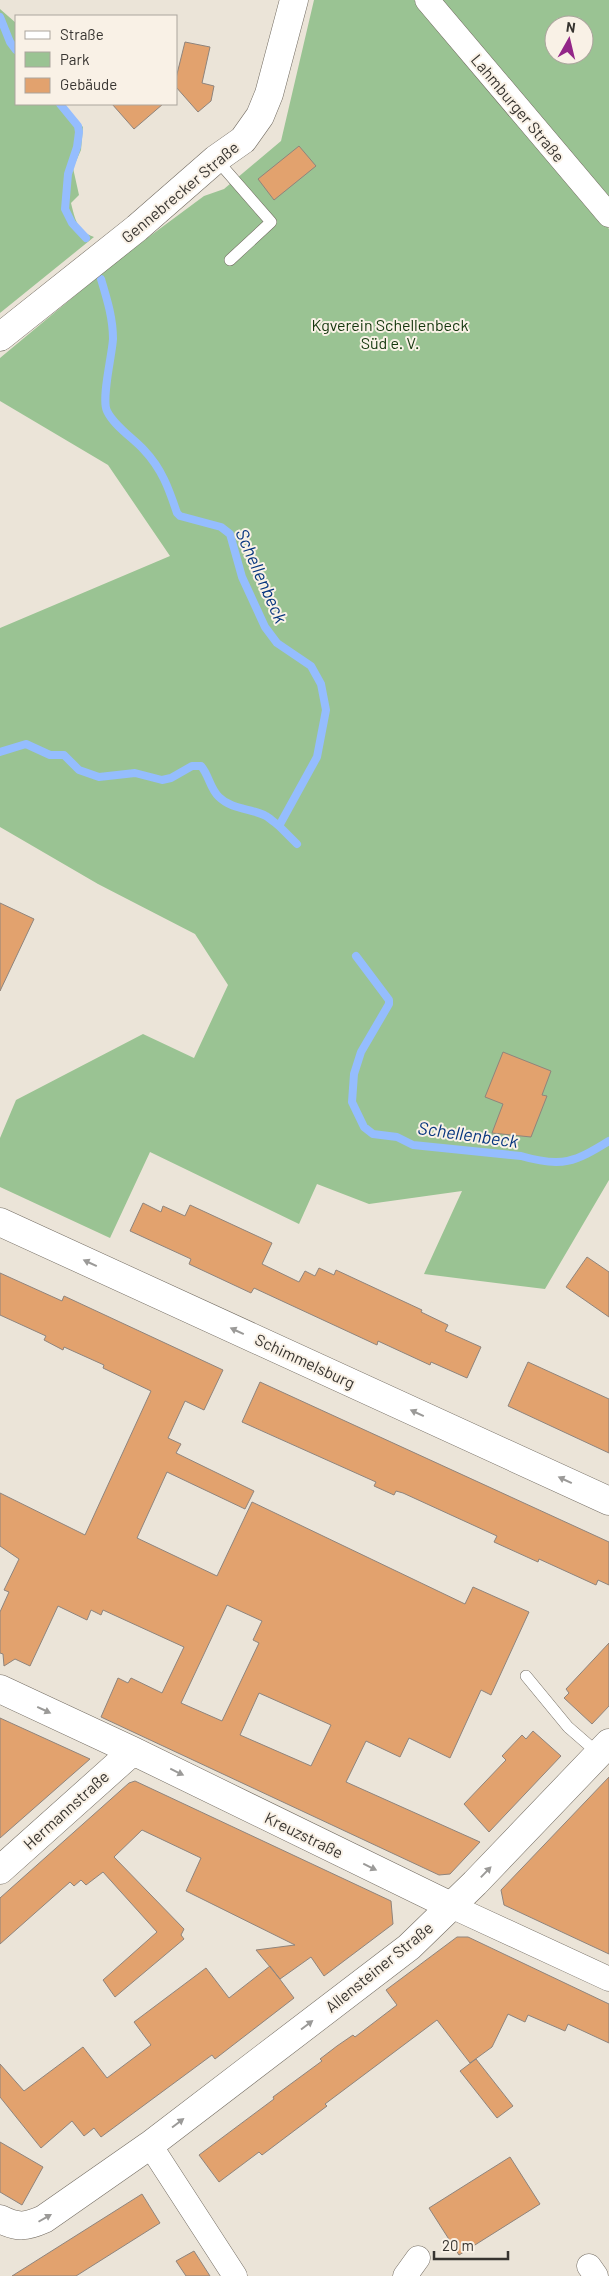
<svg xmlns="http://www.w3.org/2000/svg" width="609" height="2276" font-family="Barlow,sans-serif">
  <style>
    .green { fill: #9ac393; fill-rule: evenodd }
    .lines { fill: none; stroke-linecap: round; stroke-linejoin: round }
    .stream { stroke: #95bdfe; stroke-width: 8 }
    .building { fill: #e2a26e; stroke: #8f847c; fill-rule: evenodd }
    .lane-casing { stroke: #736c62; stroke-width: 12 }
    .street-casing { stroke: #736c62; stroke-width: 25 }
    .secondary-casing { stroke: #736c62; stroke-width: 29 }
    .lane { stroke: #fff; stroke-width: 11 }
    .street { stroke: #fff; stroke-width: 24 }
    .secondary { stroke: #fff; stroke-width: 28 }
    .oneway { fill: #9b9a98 }
    .labels { text-anchor: middle; stroke-width: 4; stroke-linejoin: round; paint-order: stroke }
    .street-label { font-size: 16px; fill: #373430; stroke: #f9f1e6 }
    .park-label { font-size: 16px; fill: #13360c; stroke: #f9f1e6 }
    .water-label { font-size: 18px; font-style: italic; fill: #06357e; stroke: #f9f1e6 }
  </style>
  <rect width="100%" height="100%" fill="#ebe4d8"/>
  <!-- green -->
  <path class="green" d="M314,0h100l195,229v951l-64,109 -121,-15 38,-83 -93,13 -52,-20 -18,40 -149,-72 -40,86 -110,-51v-49l16,-38 127,-66 51,24 34,-73 -33,-51 -97,-50 -98,-57v-199l170,-72 -62,-91 -108,-64v-43l119,-99 85,-63 20,-7 57,-48z
    M439,0h170v197zM554,25h30v30h-30z
    M0,9l16,14v81h48l3,7 16,16 -2,23 -8,18 6,27 -8,8c4,16 6,28 23,34l-94,76z"/>
  <g class="lines">
    <!-- stream -->
    <path class="stream" d="M0,17l10,25 6,8
      M60,104l18,22 1,6 -2,15 -9,27 -3,35 7,14 14,15
      M101,279c6,20 12,39 12,60 -1,17 -12,60 -6,72 7,15 26,27 37,39 18,19 25,39 33,63l3,3 41,11 9,7 12,43 23,50 12,16 34,23 10,18 5,26 -9,47 -38,69 18,18
      M0,752l26,-8 24,11h14l15,15 20,7 36,-4 27,7 9,-2 21,-12h9c8,9 9,23 18,31 13,13 32,11 47,19 5,3 9,7 13,10
      M356,956l33,44v4l-28,48 -7,22 -2,28 12,25 9,7 24,3 16,8 108,11c41,12 54,6 88,-15"/>
  </g>
  <!-- building -->
  <path class="building" d="M185,42l25,5 -8,36 12,3 -3,15 -13,11 -22,-25v-9z
    M112,104h51l-29,25z
    M299,146l17,20 -42,34 -16,-21z
    M0,903l34,16 -34,72z
    M503,1052l48,19 -9,24 5,1 -16,41 -39,-4 11,-29 -18,-7z
    M143,1203l18,9 2,-6 22,10 5,-11 82,38 -10,21 37,18 6,-11 10,5 4,-8 15,7 2,-5 86,40 -1,2 27,13 -3,6 36,16 -14,31 -36,-16 -1,3 -52,-24 -1,4 -123,-57 -3,5 -62,-29 2,-5 -61,-28z
    M587,1257l22,15v45l-43,-30z
    M0,1273l62,28 2,-5 159,74 -19,40 -19,-9 -17,37 13,6 -5,9 78,38 -9,18 -78,-37 -30,66 80,38 35,-74 213,102 8,-17 56,25 -38,83 -10,-5 -31,68 -41,-20 -9,19 -34,-16 -20,41 134,60 -30,32 -11,1 -338,-158 17,-39 10,5 3,-5 31,15 22,-46 -81,-37 -2,5 -10,-5 -4,10 -29,-14 -28,60 -15,-7 -11,7 -1,-12 -3,-1v-41l9,-20 -5,-2 15,-31 -19,-13v-53l85,42 66,-144 -48,-23 1,-3 -40,-18 -1,3 -19,-10 2,-4 -46,-21zM227,1605l35,16 -9,19 6,3 -37,78 -41,-18zM259,1693l72,32 -20,41 -71,-31z
    M528,1362l81,37v54l-101,-47z
    M260,1382l349,160v43l-11,-5 -2,5 -57,-26 -1,3 -44,-20 3,-6 -94,-43 -7,-2 -2,4 -20,-9 2,-4 -134,-60z
    M609,1643v63l-17,18 -28,-26 5,-5 -3,-4z
    M0,1718l90,41 -90,79z
    M533,1731l28,25 -72,76 -25,-28 42,-44 -4,-4 20,-21 4,4z
    M609,1777v177l-105,-49 -3,-15z
    M135,1781l256,120 2,23 -69,52 -13,-19 -31,22 -24,-29 39,-5 -109,-54 15,-33 -59,-28 -28,27 70,72 -3,6 3,4 -69,58 -12,-17 54,-48 -54,-60 -17,13 -5,-5 -7,6 -4,-4 -70,62v-46l129,-115z
    M457,1937h11l141,67v39l-41,-19 -3,7 -37,-16 -3,7 -17,-8 -16,33 -22,16 -33,-43 -112,84 2,2 -65,49 -3,-3 -40,30 -20,-27 75,-56 -1,-2 49,-36 -2,-2 17,-13 16,-11 2,2 42,-32 -11,-15z
    M270,1966l24,32 -79,61 -3,-4 -111,82 -7,-9 -10,8 -12,-15 -31,27 -41,-51v-33l24,27 59,-44 24,31 44,-33 -17,-23 72,-54 23,30z
    M476,2059l37,47 -16,12 -37,-47z
    M0,2142l43,25 -21,38 -22,-13z
    M510,2157l30,47 -81,51 -30,-47z
    M142,2194l18,29 -84,53h-64z
    M194,2251l16,25h-24l-10,-15z"/>
  <g class="lines">
    <defs>
      <path id="lane" d="M216,159l55,63 -41,38
        M526,1676l42,51 31,27"/>
      <path id="street" d="M427,0l182,215
        M451,1906l158,73
        M150,2145l85,131
        M589,2266l7,10
        M405,2276l13,-18"/>
      <path id="secondary" d="M0,337l137,-109 79,-69 27,-19 17,-24 9,-22 25,-94
        M0,1222l609,279
        M0,1689l133,62 318,155
        M0,1870l133,-119
        M0,2219c18,9 26,8 44,0l106,-74 259,-198 66,-64 134,-140"/>
    </defs>
    <!-- lane casing -->
    <use href="#lane" class="lane-casing"/>
    <!-- street casing -->
    <use href="#street" class="street-casing"/>
    <!-- secondary casing -->
    <use href="#secondary" class="secondary-casing"/>
    <!-- lane -->
    <use href="#lane" class="lane"/>
    <!-- street -->
    <use href="#street" class="street"/>
    <!-- secondary -->
    <use href="#secondary" class="secondary"/>
  </g>
  <!-- one-way arrows -->
  <defs><path id="oneway-solid" d="M-6-.8H1V-3.2L6.5 0L1 3.2V.8H-6Z" transform="scale(1.25)"/></defs>
  <g class="oneway">
    <use href="#oneway-solid" transform="translate(90 1263) rotate(-155)"/>
    <use href="#oneway-solid" transform="translate(237 1331) rotate(-155)"/>
    <use href="#oneway-solid" transform="translate(417 1413) rotate(-155)"/>
    <use href="#oneway-solid" transform="translate(565 1480) rotate(-155)"/>
    <use href="#oneway-solid" transform="translate(44 1710) rotate(25)"/>
    <use href="#oneway-solid" transform="translate(177 1772) rotate(26)"/>
    <use href="#oneway-solid" transform="translate(370 1867) rotate(26)"/>
    <use href="#oneway-solid" transform="translate(486 1872) rotate(-46)"/>
    <use href="#oneway-solid" transform="translate(307 2025) rotate(-37)"/>
    <use href="#oneway-solid" transform="translate(178 2123) rotate(-37)"/>
    <use href="#oneway-solid" transform="translate(45 2218) rotate(-30)"/>
  </g>
  <g class="labels">
    <!-- street labels -->
    <g class="street-label">
      <text transform="translate(518 108) rotate(50)" y="6">Lahmburger Straße</text>
      <text transform="translate(180 192) rotate(-40)" y="6">Gennebrecker Straße</text>
      <text transform="translate(305 1361) rotate(25)" y="6">Schimmelsburg</text>
      <text transform="translate(66 1810) rotate(-42)" y="6">Hermannstraße</text>
      <text transform="translate(304 1835) rotate(26)" y="6">Kreuzstraße</text>
      <text transform="translate(379 1967) rotate(-39)" y="6">Allensteiner Straße</text>
    </g>
    <!-- park labels -->
    <g class="park-label">
      <text x="390" y="331">Kgverein Schellenbeck<tspan x="390" dy="18">Süd e. V.</tspan></text>
    </g>
    <!-- water labels -->
    <g class="water-label">
      <text transform="translate(261 576) rotate(66)" y="6">Schellenbeck</text>
      <text transform="translate(468 1135) rotate(8)" y="6">Schellenbeck</text>
    </g>
  </g>
  <!-- legend -->
  <rect x="15" y="15" width="162" height="90" fill="#f9f1e6" stroke="#aba59d"/>
  <rect x="25" y="31" width="25" height="8" fill="#ffffff" stroke="#aba59d"/>
  <text x="60" y="40" font-size="15" fill="#373430">Straße</text>
  <rect x="25" y="52" width="25" height="15" fill="#9ac393" stroke="#aba59d"/>
  <text x="60" y="65" font-size="15" fill="#373430">Park</text>
  <rect x="25" y="78" width="25" height="15" fill="#e2a26e" stroke="#aba59d"/>
  <text x="60" y="90" font-size="15" fill="#373430">Gebäude</text>
  <!-- north arrow -->
  <g transform="translate(569 40) rotate(8)"><circle r="24" fill="#f9f1e6" stroke="#aba59d"/>
  <path d="M0-4L9 19L0 12L-9 19Z" fill="#932688"/>
  <text y="-8" font-size="14" font-weight="bold" text-anchor="middle" fill="#373430">N</text>
  </g>
  <!-- scale -->
  <path d="M434 2251v8h74v-8" fill="none" stroke="#373430" stroke-width="2.5"/>
  <text x="442" y="2251" font-size="15" fill="#373430" stroke="#f9f1e6" stroke-width="4" paint-order="stroke">20 m</text>
</svg>
